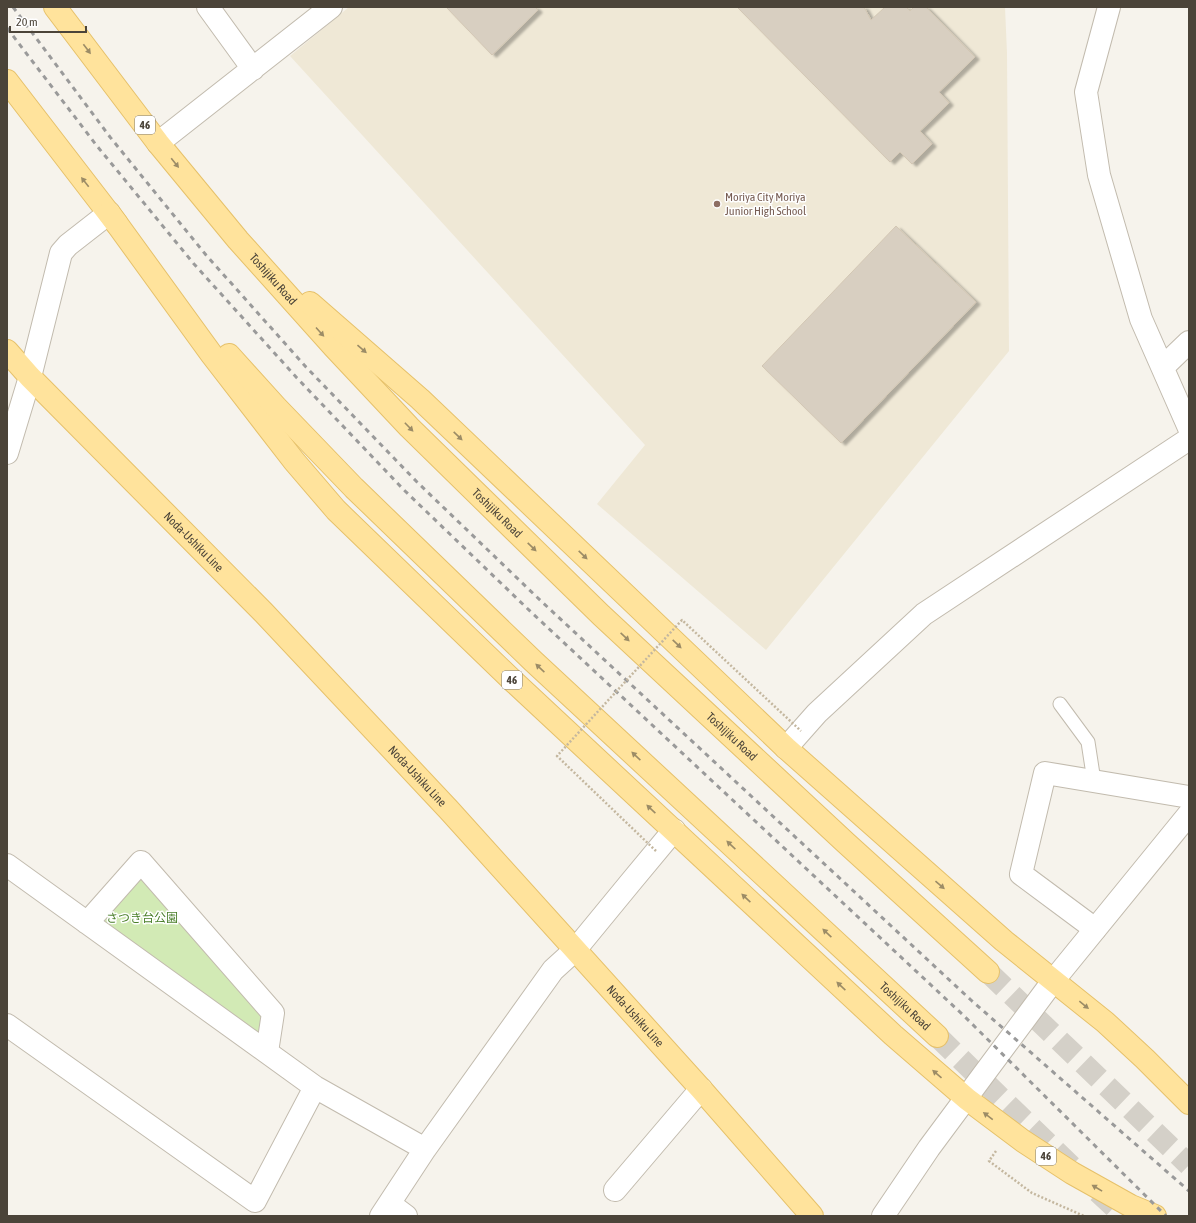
<svg xmlns="http://www.w3.org/2000/svg" width="1196" height="1223" font-family="'Asap Condensed','Noto Sans JP',sans-serif">
  <style>
    .education { fill: #efe8d6 }
    .green { fill: #d2eab5 }
    .building { fill: #d8cfc1; stroke: #d3c7b4; filter: url(#shadow) }
    .lines { fill: none; stroke-linecap: round; stroke-linejoin: round }
    .primary-tunnel { stroke: #d4d0c8; stroke-width: 22; stroke-dasharray: 22 11; stroke-linecap: butt }
    .service-casing { stroke: #c2bbae; stroke-width: 15 }
    .minor-casing { stroke: #c2bbae; stroke-width: 24 }
    .tertiary-casing { stroke: #c2bbae; stroke-width: 24 }
    .primary-casing { stroke: #e6c16a; stroke-width: 24 }
    .path { stroke: #c4b79f; stroke-width: 2.5; stroke-dasharray: 2 2; stroke-linecap: butt }
    .service { stroke: #fff; stroke-width: 13 }
    .minor { stroke: #fff; stroke-width: 22 }
    .tertiary { stroke: #fff; stroke-width: 22 }
    .primary { stroke: #ffe39c; stroke-width: 22 }
    .rail { stroke: #9a9a9a; stroke-width: 3; stroke-dasharray: 5 5; stroke-linecap: butt }
    .path-bridge { stroke: #c4b79f; stroke-width: 2.5; stroke-dasharray: 2 2; stroke-linecap: butt }
    .oneway { fill: #9c8c66 }
    .education-dot { fill: #8d6e63; stroke: #fff; stroke-width: 1.5 }
    .labels { text-anchor: middle; stroke-width: 3; stroke-linejoin: round; paint-order: stroke }
    .shield { fill: #fff; stroke: #817c74; stroke-width: 1 }
    .shield-label { font-size: 11px; font-weight: bold; fill: #4b4439 }
    .education-label { font-size: 12px; fill: #785e54; stroke: #fff; text-anchor: start }
    .street-label { font-size: 12px; fill: #4b4439; stroke: #fff }
    .park-label { font-size: 12px; fill: #4a7f2a; stroke: #fff }
  </style>
  <defs>
    <filter id="shadow"><feDropShadow dx="4.5" dy="2.5" stdDeviation="1" flood-color="#0004"/></filter>
  </defs>
  <rect width="100%" height="100%" fill="#f6f3ec"/>
  <!-- education -->
  <path class="education" d="M349,7h656l2,46 2,298 -243,299 -169,-146 48,-59 -355,-389z"/>
  <!-- green -->
  <path class="green" d="M141,862l132,151 -6,39 -180,-129z"/>
  <!-- building -->
  <path class="building" d="M446,7h89l3,3 -46,45z
    M737,7h127l7,13 14,-13h21l4,4 4,-4h12l49,50 -36,35 10,11 -29,28 12,13 -20,20 -12,-12 -10,10z
    M896,226l80,76 -135,141 -79,-77z"/>
  <g class="lines">
    <!-- primary-tunnel -->
    <path class="primary-tunnel" d="M988,972l201,193
      M937,1036l135,131
      M1098,1192l26,24"/>
    <defs>
      <path id="service" d="M1060,704l28,38 6,39"/>
      <path id="minor" d="M208,7l45,62
        M1109,7l-23,85 13,83 42,144 48,109
        M158,143l173,-136
        M1163,367l26,-25
        M7,453l23,-76 31,-124 7,-8 41,-32
        M786,748l31,-35 107,-99 265,-175
        M7,865l308,222 110,62
        M87,923l54,-61 132,151 -6,39
        M1095,929l-74,-55 24,-101 144,24
        M7,1025l248,176 60,-114
        M615,1190l86,-101
        M390,1204l16,12
        M381,1216l44,-67 128,-179 22,-20 55,-67 44,-53"/>
      <path id="tertiary" d="M883,1216l46,-68 124,-167 136,-167"/>
      <g id="primary">
        <path id="s1" d="M55,7l103,136 80,97 95,106 76,81 192,188 245,228 142,129"/>
        <path d="M7,81l110,143"/>
        <path d="M109,213l103,142 82,106 42,49 177,171 380,354 74,64 56,42 49,32 59,33 24,10"/>
        <path d="M310,303l110,96 366,349 218,193 101,81 40,37 44,44"/>
        <path id="s2" d="M7,351l23,26 234,236 185,197 252,279 111,127"/>
        <path id="s3" d="M229,355l47,52 78,81 179,173 404,375"/>
      </g>
    </defs>
    <!-- service casing -->
    <use href="#service" class="service-casing"/>
    <!-- minor casing -->
    <use href="#minor" class="minor-casing"/>
    <!-- tertiary casing -->
    <use href="#tertiary" class="tertiary-casing"/>
    <!-- primary casing -->
    <use href="#primary" class="primary-casing"/>
    <!-- path -->
    <path class="path" d="M996,1151l-7,10 43,32 52,23"/>
    <!-- service -->
    <use href="#service" class="service"/>
    <!-- minor -->
    <use href="#minor" class="minor"/>
    <!-- tertiary -->
    <use href="#tertiary" class="tertiary"/>
    <!-- primary -->
    <use href="#primary" class="primary"/>
    <!-- rail -->
    <path class="rail" d="M13,7l97,130 96,118 100,112 111,115 124,119 431,400 217,190
      M7,28l90,118 97,118 103,114 107,112 127,122 431,402 204,202"/>
    <!-- path-bridge -->
    <path class="path-bridge" d="M656,851l-99,-95 125,-136 119,111"/>
  </g>
  <!-- one-way arrows -->
  <defs><path id="oneway-solid" d="M-6-.8H1V-3.2L6.5 0L1 3.2V.8H-6Z"/></defs>
  <g class="oneway">
    <use href="#oneway-solid" transform="translate(87 49) rotate(53)"/>
    <use href="#oneway-solid" transform="translate(175 163) rotate(51)"/>
    <use href="#oneway-solid" transform="translate(85 182) rotate(-128)"/>
    <use href="#oneway-solid" transform="translate(320 332) rotate(48)"/>
    <use href="#oneway-solid" transform="translate(362 349) rotate(41)"/>
    <use href="#oneway-solid" transform="translate(409 427) rotate(46)"/>
    <use href="#oneway-solid" transform="translate(458 436) rotate(44)"/>
    <use href="#oneway-solid" transform="translate(532 547) rotate(44)"/>
    <use href="#oneway-solid" transform="translate(583 555) rotate(44)"/>
    <use href="#oneway-solid" transform="translate(625 637) rotate(43)"/>
    <use href="#oneway-solid" transform="translate(677 644) rotate(44)"/>
    <use href="#oneway-solid" transform="translate(540 668) rotate(-137)"/>
    <use href="#oneway-solid" transform="translate(636 756) rotate(-137)"/>
    <use href="#oneway-solid" transform="translate(651 809) rotate(-137)"/>
    <use href="#oneway-solid" transform="translate(731 845) rotate(-137)"/>
    <use href="#oneway-solid" transform="translate(940 885) rotate(41)"/>
    <use href="#oneway-solid" transform="translate(746 898) rotate(-137)"/>
    <use href="#oneway-solid" transform="translate(827 933) rotate(-137)"/>
    <use href="#oneway-solid" transform="translate(841 986) rotate(-137)"/>
    <use href="#oneway-solid" transform="translate(1084 1005) rotate(39)"/>
    <use href="#oneway-solid" transform="translate(937 1074) rotate(-139)"/>
    <use href="#oneway-solid" transform="translate(988 1116) rotate(-143)"/>
    <use href="#oneway-solid" transform="translate(1097 1188) rotate(-149)"/>
  </g>
  <!-- markers -->
  <circle class="education-dot" cx="717" cy="204" r="4"/>
  <g class="labels">
    <!-- shield labels -->
    <g class="shield">
      <rect x="135" y="116" width="20" height="18" rx="3"/>
      <rect x="502" y="671" width="20" height="18" rx="3"/>
      <rect x="1036" y="1147" width="20" height="18" rx="3"/>
    </g>
    <g class="shield-label">
      <text x="145" y="129">46</text>
      <text x="512" y="684">46</text>
      <text x="1046" y="1160">46</text>
    </g>
    <!-- education labels -->
    <g class="education-label">
      <text x="725" y="201">Moriya City Moriya<tspan x="725" dy="14">Junior High School</tspan></text>
    </g>
    <!-- street labels -->
    <g class="street-label">
      <text dy="4" stroke="none"><textPath href="#s1" startOffset="349">Toshijiku Road</textPath></text>
      <text dy="4" stroke="none"><textPath href="#s1" startOffset="673">Toshijiku Road</textPath></text>
      <text dy="4" stroke="none"><textPath href="#s2" startOffset="267">Noda-Ushiku Line</textPath></text>
      <text dy="4" stroke="none"><textPath href="#s1" startOffset="997">Toshijiku Road</textPath></text>
      <text dy="4" stroke="none"><textPath href="#s2" startOffset="591">Noda-Ushiku Line</textPath></text>
      <text dy="4" stroke="none"><textPath href="#s3" startOffset="939">Toshijiku Road</textPath></text>
      <text dy="4" stroke="none"><textPath href="#s2" startOffset="915">Noda-Ushiku Line</textPath></text>
    </g>
    <!-- park labels -->
    <g class="park-label">
      <text x="142" y="922">さつき台公園</text>
    </g>
  </g>
  <!-- border -->
  <rect width="1196" height="1223" fill="none" stroke="#4b4439" stroke-width="16"/>
  <!-- scale -->
  <path d="M10 26v6h76v-6" fill="none" stroke="#4b4439" stroke-width="2"/>
  <text x="16" y="26" font-size="12" fill="#4b4439" stroke="#ffffff" stroke-width="3" paint-order="stroke">20 m</text>
</svg>
